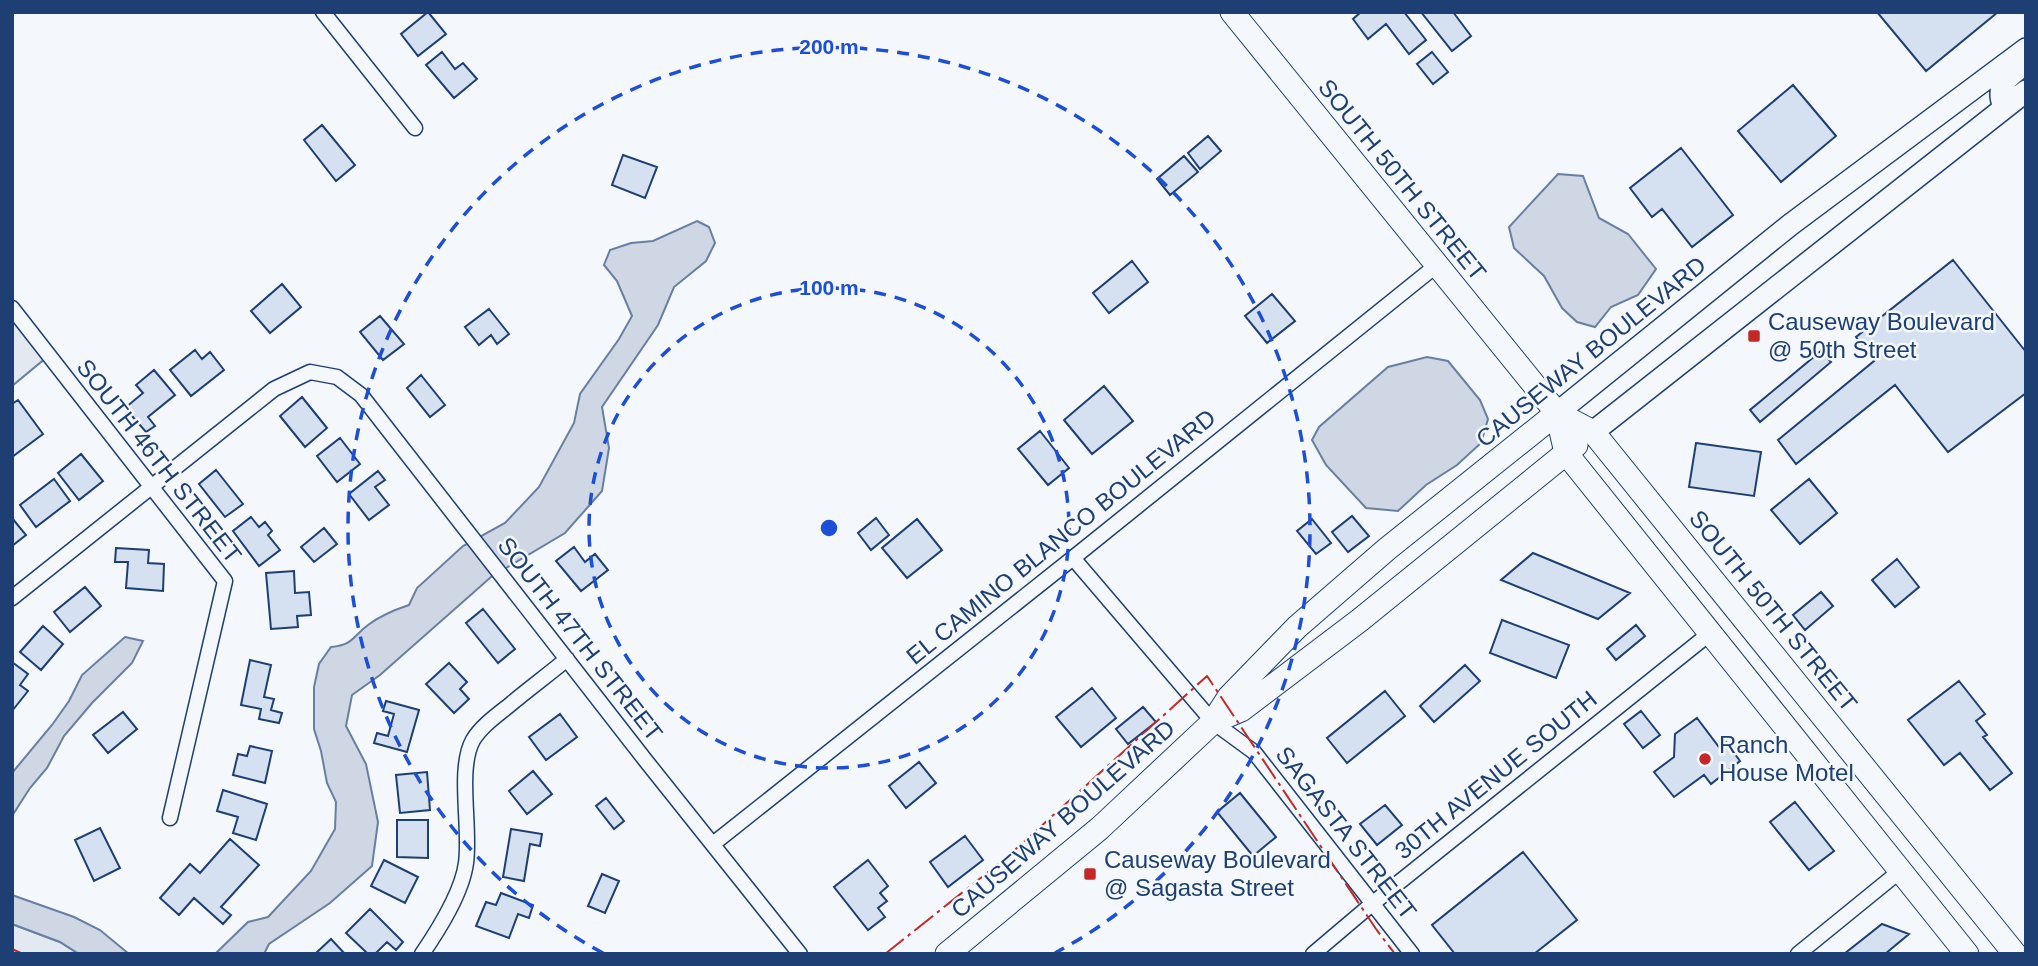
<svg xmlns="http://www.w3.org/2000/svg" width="2038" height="966" font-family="Helvetica,sans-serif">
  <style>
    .green { fill: #e3e9f0; stroke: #687fa3; stroke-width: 2 }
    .water { fill: #cfd7e4; stroke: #687fa3; stroke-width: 2 }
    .building { fill: #d5e0f0; stroke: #1d3f73; stroke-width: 2 }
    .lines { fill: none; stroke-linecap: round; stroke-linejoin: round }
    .street-casing { stroke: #1d3f73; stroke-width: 17 }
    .secondary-casing { stroke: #1d3f73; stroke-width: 24 }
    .primary-casing { stroke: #1d3f73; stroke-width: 25 }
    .street { stroke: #f4f7fb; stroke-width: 14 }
    .secondary { stroke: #f4f7fb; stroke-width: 21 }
    .primary { stroke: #f4f7fb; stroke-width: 23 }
    .power { stroke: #c62828; stroke-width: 2; stroke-dasharray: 24 5 3.5 5; stroke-linecap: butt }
    .ring { fill: none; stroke: #1d4ed8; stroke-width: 3.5; stroke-dasharray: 12 9 }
    .poi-dot { fill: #c62828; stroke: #f4f7fb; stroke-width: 2.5 }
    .labels { text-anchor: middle; stroke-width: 5; stroke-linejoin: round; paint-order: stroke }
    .street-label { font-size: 24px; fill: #1d3f73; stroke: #f4f7fb }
    .poi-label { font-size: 24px; fill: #1d3f73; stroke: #f4f7fb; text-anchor: start }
    .centre { fill: #1d4ed8; stroke: #f4f7fb; stroke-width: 3.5 }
    .ring-label { font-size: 21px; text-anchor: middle; font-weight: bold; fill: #1d4ed8; stroke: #f4f7fb; stroke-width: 5; stroke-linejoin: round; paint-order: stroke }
  </style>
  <rect width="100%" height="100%" fill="#f4f7fb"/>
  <!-- green -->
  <path class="green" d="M12,313l35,44 -35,29z
    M12,924l48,18 19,12h-67z"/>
  <!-- water -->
  <path class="water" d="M1558,174l25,2 16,42 29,16 28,35 -18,26 -27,12 -16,20 -18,-5 -15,-14 -18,-32 -30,-28 -5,-21z
    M697,221l12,6 6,16 -9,18 -32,26 -16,38 -56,82 7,41 -7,43 -37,42 -74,44 -111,98 -28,20 -6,31 20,38 12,58 -6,44 -42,37 -61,41 -5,10h-49l33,-32 20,-5 43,-46 24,-42 1,-27 -9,-19 -6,-32 -7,-22v-42l5,-23 12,-17c22,-2 21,-10 37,-22 13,-10 26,-15 41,-20l8,-17 46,-42 42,-23 34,-36 35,-64 6,-29 39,-55 13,-23 -15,-35 -13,-16 6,-15 21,-7 22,-2z
    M1427,357l21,4 32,39 8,19 -7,24 -24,22 -31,20 -28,26 -32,-3 -40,-43 -14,-25 7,-13 69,-60z
    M125,637l18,4 -11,22 -40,40 -28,33 -17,32 -17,20 -18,28v-43l40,-48 17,-24 13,-26z
    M12,895l62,22 26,13 29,24h-50l-19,-12 -48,-18z"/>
  <!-- building -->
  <path class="building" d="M428,12l18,22 -28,22 -17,-22z
    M1361,12h43l22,28 -17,14 -23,-30 -18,15 -15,-20z
    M1421,12h32l18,24 -19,15z
    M1877,12h121l-72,59z
    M442,52l13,17 8,-6 14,16 -23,19 -28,-33z
    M1432,52l16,20 -15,12 -16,-20z
    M1793,85l43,51 -55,46 -43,-51z
    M322,125l33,40 -19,16 -32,-41z
    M1208,136l13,15 -21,18 -12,-16z
    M1681,148l52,67 -41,32 -30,-38 -10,8 -22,-29z
    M623,155l34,12 -12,31 -33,-13z
    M1184,156l14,16 -28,23 -13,-16z
    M1953,260l73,92v41l-78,59 -53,-67 -99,79 -18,-24 96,-79 -18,-24z
    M1132,261l16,21 -39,31 -16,-20z
    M282,284l19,23 -31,26 -19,-22z
    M1272,294l23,27 -28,22 -22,-27z
    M489,309l20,25 -12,10 -6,-9 -12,10 -14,-18z
    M380,316l24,28 -21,16 -23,-28z
    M195,350l7,9 8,-7 14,18 -33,26 -21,-26z
    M1821,351l10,11 -71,60 -10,-12z
    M154,370l21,25 -27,22 7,9 -9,6 -21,-24 18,-15 -7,-8z
    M421,375l24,30 -15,12 -23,-29z
    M1104,386l29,35 -41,33 -28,-34z
    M302,397l25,31 -22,19 -25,-31z
    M18,400l25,34 -31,23v-53z
    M1040,431l29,37 -21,17 -30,-36z
    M340,438l20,26 -23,18 -20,-26z
    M1696,443l65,9 -7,44 -65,-9z
    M81,454l22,27 -24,19 -21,-27z
    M216,470l27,34 -18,13 -26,-33z
    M378,471l7,9 -10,7 14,18 -20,15 -20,-26z
    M54,479l16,22 -34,26 -16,-22z
    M1809,479l28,34 -37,31 -29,-34z
    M1352,516l17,20 -21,16 -16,-20z
    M251,517l8,10 6,-5 7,9 -4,4 12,15 -21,16 -26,-35z
    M12,518l14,17 -14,11z
    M876,518l13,17 -18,15 -13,-17z
    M917,519l25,31 -35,28 -25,-30z
    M1312,519l19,24 -15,11 -19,-23z
    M324,528l13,16 -23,18 -13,-15z
    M574,547l11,15 10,-8 13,16 -27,21 -25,-30z
    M116,548l33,2 -1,13 16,1 -1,27 -37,-3 2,-26h-13z
    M1533,553l97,40 -32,26 -97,-39z
    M1897,559l22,28 -24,20 -23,-27z
    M294,571l1,22 14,-1 2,23 -14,1 1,11 -27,2 -5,-56z
    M85,587l16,19 -31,26 -16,-20z
    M1821,592l12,14 -28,24 -12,-15z
    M483,609l32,40 -17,14 -32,-40z
    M1502,620l67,25 -13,33 -66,-25z
    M1636,625l9,11 -29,24 -9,-11z
    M43,626l20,18 -22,26 -21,-18z
    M250,660l21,5 -7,32 10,2 -3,11 11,3 -3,10 -20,-4 2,-10 -20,-4z
    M12,662l16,12 -8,11 8,6 -16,20z
    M449,663l18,19 -7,7 9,10 -15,14 -28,-29z
    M1465,665l15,16 -46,41 -14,-16z
    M1959,681l26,33 -9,7 11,14 -4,2 29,36 -22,17 -30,-37 -16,12 -36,-45z
    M1092,688l24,30 -35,29 -25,-30z
    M1385,691l20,25 -58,47 -20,-25z
    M386,701l33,9 -12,42 -33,-9 3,-10 11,3 6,-22 -11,-3z
    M1143,707l13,15 -28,22 -12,-15z
    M1641,711l19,24 -17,13 -19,-24z
    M123,712l14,17 -29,24 -15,-18z
    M560,714l17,23 -31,23 -17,-23z
    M1697,718l22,29 7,-5 14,19 -29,23 -7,-9 -30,22 -20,-25 20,-15 1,-23z
    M250,746l22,5 -7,32 -32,-8 5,-21 9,2z
    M919,762l17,21 -30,25 -17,-22z
    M533,771l19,23 -25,20 -18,-23z
    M427,772l3,38 -30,3 -4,-38z
    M223,790l44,14 -11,36 -23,-7 5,-16 -21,-6z
    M1240,793l36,44 -23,19 -36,-44z
    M606,798l18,23 -10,8 -18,-23z
    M1795,802l39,49 -25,19 -39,-48z
    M1385,805l17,20 -25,20 -17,-21z
    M397,820h31v38l-31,-1z
    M100,828l20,40 -26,13 -19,-41z
    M511,829l31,5 -2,12 -10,-2 -6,37 -21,-4z
    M965,836l18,24 -35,27 -18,-25z
    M230,839l29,26 -38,42 10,8 -8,9 -29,-26 -15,17 -19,-17 30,-34 10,9z
    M1523,852l54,68 -43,34h-79l-23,-29z
    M384,860l34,17 -13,26 -34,-17z
    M868,860l20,26 -8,7 7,8 -9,7 7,9 -17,13 -34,-43z
    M602,874l17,7 -14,32 -17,-7z
    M501,893l32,12 -4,13 -11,-4 -9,24 -33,-12 10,-24 10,3z
    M370,909l33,33 -7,8 -9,-8 -12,12h-7l-22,-21z
    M1882,924l27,10 -24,20h-41z
    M331,939l14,15h-30z"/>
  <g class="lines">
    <defs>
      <path id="street" d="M323,12l92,116
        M12,308l213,273 -55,237
        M1073,558l140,164 41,30 158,202
        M12,598l262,-209 36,-17 27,5 24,18 285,366 154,193
        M713,844l360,-286 364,-293
        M422,954c17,-25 40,-61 44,-91 5,-36 -9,-94 7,-123 9,-15 26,-26 39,-37 18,-15 37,-29 55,-44
        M1313,954l59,-50 337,-270
        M1798,954l102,-83"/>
      <path id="secondary" d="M2004,107c-9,-21 3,-30 20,-42
        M1557,413l233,-188 236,-176
        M1593,432l433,-341"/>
      <path id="primary" d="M1232,12l325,401 36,19 422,522
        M1557,413l9,40 401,501
        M1213,722l28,-12 119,-90 216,-175
        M947,954l153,-126 113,-106 16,-25 68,-70 90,-78 170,-136"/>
    </defs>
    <!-- street casing -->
    <use href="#street" class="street-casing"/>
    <!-- secondary casing -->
    <use href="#secondary" class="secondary-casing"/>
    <!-- primary casing -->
    <use href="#primary" class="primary-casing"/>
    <!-- street -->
    <use href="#street" class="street"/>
    <!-- secondary -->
    <use href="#secondary" class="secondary"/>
    <!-- primary -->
    <use href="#primary" class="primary"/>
    <!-- power -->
    <path class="power" d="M12,949l11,5
      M885,954l122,-97 200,-181 169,253 19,25"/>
  </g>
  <!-- distance rings -->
  <g class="ring">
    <circle cx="829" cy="528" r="240"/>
    <path d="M603 953A481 481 0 1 1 1055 953"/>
  </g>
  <!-- markers -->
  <g class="poi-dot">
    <rect x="1747" y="329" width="14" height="14" rx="3.5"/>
    <circle cx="1705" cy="759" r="7"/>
    <rect x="1083" y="867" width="14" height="14" rx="3.5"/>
  </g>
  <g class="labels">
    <!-- street labels -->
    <g class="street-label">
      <text transform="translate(1402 180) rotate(51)" y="8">SOUTH 50TH STREET</text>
      <text transform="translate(1591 352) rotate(-39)" y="8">CAUSEWAY BOULEVARD</text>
      <text transform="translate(159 461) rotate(52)" y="8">SOUTH 46TH STREET</text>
      <text transform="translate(1061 537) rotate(-39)" y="8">EL CAMINO BLANCO BOULEVARD</text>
      <text transform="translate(1773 611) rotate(51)" y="8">SOUTH 50TH STREET</text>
      <text transform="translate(580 639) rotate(52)" y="8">SOUTH 47TH STREET</text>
      <text transform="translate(1496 775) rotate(-39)" y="8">30TH AVENUE SOUTH</text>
      <text transform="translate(1063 819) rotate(-41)" y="8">CAUSEWAY BOULEVARD</text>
      <text transform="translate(1346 833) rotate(52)" y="8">SAGASTA STREET</text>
    </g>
    <!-- poi labels -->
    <g class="poi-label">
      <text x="1768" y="330">Causeway Boulevard<tspan x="1768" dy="28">@ 50th Street</tspan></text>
      <text x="1719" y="753">Ranch<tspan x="1719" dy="28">House Motel</tspan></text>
      <text x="1104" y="868">Causeway Boulevard<tspan x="1104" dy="28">@ Sagasta Street</tspan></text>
    </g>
  </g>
  <circle cx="829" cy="528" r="10" class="centre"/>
  <g class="ring-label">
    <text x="829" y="54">200 m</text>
    <text x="829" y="295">100 m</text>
  </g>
  <!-- border -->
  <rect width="2038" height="966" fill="none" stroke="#1d3f73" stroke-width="28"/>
</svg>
